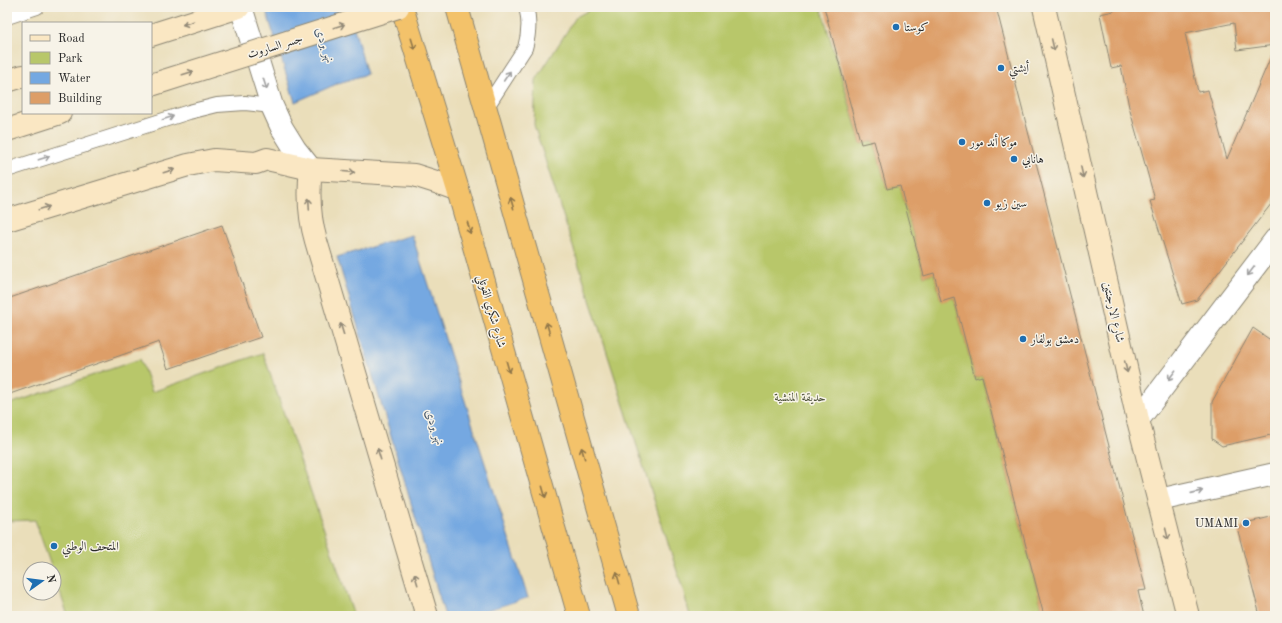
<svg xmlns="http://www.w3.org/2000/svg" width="1282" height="623" font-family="'Old Standard TT',Amiri,serif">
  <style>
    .green { fill: #b8c76a; stroke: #72794a }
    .water { fill: #74a8e1; stroke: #506a86 }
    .pier { fill: #eadeba }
    .building { fill: #dd9e67 }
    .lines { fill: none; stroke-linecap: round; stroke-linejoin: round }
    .service-casing { stroke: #8a8472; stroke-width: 16 }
    .minor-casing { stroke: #8a8472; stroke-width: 24 }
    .tertiary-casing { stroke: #8a8472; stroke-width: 24 }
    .secondary-casing { stroke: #8a8472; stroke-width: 24 }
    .trunk-casing { stroke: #8a8472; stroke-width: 24 }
    .service { stroke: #fff; stroke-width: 14 }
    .minor { stroke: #fff; stroke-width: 22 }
    .tertiary { stroke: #fff; stroke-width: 22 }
    .secondary { stroke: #fae7c3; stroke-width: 22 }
    .trunk { stroke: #f3c26a; stroke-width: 22 }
    .secondary-bridge-casing { stroke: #8a8472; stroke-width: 24; stroke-linecap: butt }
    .secondary-bridge { stroke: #fae7c3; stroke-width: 22 }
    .oneway { stroke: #928977 }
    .oneway2 { stroke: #8f764a }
    .oneway3 { stroke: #a0a0a0 }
    .poi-dot { fill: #1f6fb2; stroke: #f7f3e8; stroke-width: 1.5 }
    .labels { text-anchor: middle; stroke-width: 3; stroke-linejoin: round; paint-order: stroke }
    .poi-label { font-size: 12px; fill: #2b2b2b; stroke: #f7f3e8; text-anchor: start }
    .street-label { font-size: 12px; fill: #2b2b2b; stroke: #f7f3e8 }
    .park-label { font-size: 12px; fill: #4e523b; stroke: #f7f3e8 }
    .water-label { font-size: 13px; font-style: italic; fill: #45576b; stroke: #f7f3e8 }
  </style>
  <rect width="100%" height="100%" fill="#f7f3e8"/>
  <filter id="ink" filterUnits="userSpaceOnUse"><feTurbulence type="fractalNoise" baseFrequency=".025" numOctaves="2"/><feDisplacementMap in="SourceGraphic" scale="8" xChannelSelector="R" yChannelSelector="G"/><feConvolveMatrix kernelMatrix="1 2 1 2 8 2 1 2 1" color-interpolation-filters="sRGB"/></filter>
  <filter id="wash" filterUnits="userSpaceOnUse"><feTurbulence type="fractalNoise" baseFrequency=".012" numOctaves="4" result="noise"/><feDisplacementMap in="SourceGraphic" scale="16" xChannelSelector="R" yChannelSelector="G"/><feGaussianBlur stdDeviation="0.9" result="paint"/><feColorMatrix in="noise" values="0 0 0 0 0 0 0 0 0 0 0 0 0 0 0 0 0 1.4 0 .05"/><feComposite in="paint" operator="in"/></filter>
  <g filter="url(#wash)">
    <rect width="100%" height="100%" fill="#eadeba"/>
    <!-- green -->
    <path class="green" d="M595,7h226l40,137 13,-3 13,48 13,-3 24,90 10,-3 7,28 13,-3 21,80 7,-2 62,240h-354l-6,-23 -150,-468 2,-45 40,-63z
      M263,353l91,263h-286l-14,-41v-6h-2l-17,-49 -28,1v-116l133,-46 12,33z"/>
    <!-- water -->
    <path class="water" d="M265,7h83l19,67 -28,9 -44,19z
      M412,235l116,363 -59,18h-24l-108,-359z"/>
    <!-- pier -->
    <path class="pier" d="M528,598v1l-52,17h-7z"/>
    <g id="blocks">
      <!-- building -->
      <path class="building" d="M824,7h172l150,583 -8,1 6,25h-100l-62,-240 -7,2 -21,-80 -13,4 -7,-29 -10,3 -24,-90 -13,3 -13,-48 -13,3z
        M1116,7h159v38l-38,5 -3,-27 -49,10 13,59 10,-2 19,69 48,-112v152l-78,101 -15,4 -32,-103 5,-1 -26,-93 -8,-41 -10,2 -11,-54 14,-3z
        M222,225l39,112 -93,32 -9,-27 -152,53v-96z
        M1253,328l22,15v91l-53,12 -10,-7v-37z
        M1275,516v100h-15l-22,-85 7,-8z"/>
    </g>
  </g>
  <g filter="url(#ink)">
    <use href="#blocks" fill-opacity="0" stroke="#8a8472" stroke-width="1"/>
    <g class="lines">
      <defs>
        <path id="service" d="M7,17l30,-10
          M486,108l39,-60c4,-14 5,-27 1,-41
          M7,170l182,-58 28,-7 28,-2 27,3"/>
        <path id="minor" d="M1138,420l137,-180
          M1159,500l116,-26"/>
        <path id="tertiary" d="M241,7l31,99 10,22 13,21 16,20"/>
        <path id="secondary" d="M1044,7l94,413 50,196
          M151,35l88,-28
          M7,81l16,-5
          M7,130l53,-17
          M311,169c-3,25 -2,48 5,72l111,375
          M7,220l181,-55 26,-5 42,3 11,-4 44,10 103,6 22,7 22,8"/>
        <path id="trunk" d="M402,7l56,183 121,426
          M457,7l172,609"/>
      </defs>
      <!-- service casing -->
      <use href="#service" class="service-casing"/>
      <!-- minor casing -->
      <use href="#minor" class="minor-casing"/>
      <!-- tertiary casing -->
      <use href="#tertiary" class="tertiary-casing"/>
      <!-- secondary casing -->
      <use href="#secondary" class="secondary-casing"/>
      <!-- trunk casing -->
      <use href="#trunk" class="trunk-casing"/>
      <!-- service -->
      <use href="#service" class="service"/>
      <!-- minor -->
      <use href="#minor" class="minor"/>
      <!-- tertiary -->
      <use href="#tertiary" class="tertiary"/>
      <!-- secondary -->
      <use href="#secondary" class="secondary"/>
      <!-- trunk -->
      <use href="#trunk" class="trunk"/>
      <defs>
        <path id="secondary-bridge" d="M151,85l247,-78"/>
      </defs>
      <!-- secondary-bridge casing -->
      <use href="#secondary-bridge" class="secondary-bridge-casing"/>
      <!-- secondary-bridge -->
      <use href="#secondary-bridge" class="secondary-bridge"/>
    </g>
    <!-- one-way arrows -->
    <defs><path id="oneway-shaft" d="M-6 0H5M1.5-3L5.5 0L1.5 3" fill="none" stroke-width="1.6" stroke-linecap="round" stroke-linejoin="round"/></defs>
    <g class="oneway">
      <use href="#oneway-shaft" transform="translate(188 23) rotate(162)"/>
      <use href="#oneway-shaft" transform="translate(339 26) rotate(-17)"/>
      <use href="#oneway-shaft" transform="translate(1053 45) rotate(77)"/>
      <use href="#oneway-shaft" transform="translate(188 73) rotate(-17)"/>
      <use href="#oneway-shaft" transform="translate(169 171) rotate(-17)"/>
      <use href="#oneway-shaft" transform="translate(349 172) rotate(5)"/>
      <use href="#oneway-shaft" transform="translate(1082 172) rotate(77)"/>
      <use href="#oneway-shaft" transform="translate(309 204) rotate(-93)"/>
      <use href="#oneway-shaft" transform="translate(44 208) rotate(-17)"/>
      <use href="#oneway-shaft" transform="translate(342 329) rotate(-107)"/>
      <use href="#oneway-shaft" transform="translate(1126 367) rotate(77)"/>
      <use href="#oneway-shaft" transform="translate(379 454) rotate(-107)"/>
      <use href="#oneway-shaft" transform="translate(1167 534) rotate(76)"/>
      <use href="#oneway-shaft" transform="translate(416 579) rotate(-107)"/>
    </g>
    <g class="oneway2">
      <use href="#oneway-shaft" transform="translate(413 44) rotate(73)"/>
      <use href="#oneway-shaft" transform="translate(512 203) rotate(-106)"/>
      <use href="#oneway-shaft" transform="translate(469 228) rotate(74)"/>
      <use href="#oneway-shaft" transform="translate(548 328) rotate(-106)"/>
      <use href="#oneway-shaft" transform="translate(508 367) rotate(74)"/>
      <use href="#oneway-shaft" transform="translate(583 453) rotate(-106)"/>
      <use href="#oneway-shaft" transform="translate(544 492) rotate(74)"/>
      <use href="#oneway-shaft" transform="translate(618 578) rotate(-106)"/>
    </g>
    <g class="oneway3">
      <use href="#oneway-shaft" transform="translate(507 76) rotate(-56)"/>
      <use href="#oneway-shaft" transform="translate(265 84) rotate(72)"/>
      <use href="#oneway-shaft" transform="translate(168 118) rotate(-18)"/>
      <use href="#oneway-shaft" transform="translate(44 158) rotate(-18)"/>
      <use href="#oneway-shaft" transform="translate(1251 271) rotate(127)"/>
      <use href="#oneway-shaft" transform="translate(1172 375) rotate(127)"/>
      <use href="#oneway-shaft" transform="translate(1197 492) rotate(-13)"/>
    </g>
  </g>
  <!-- markers -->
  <g class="poi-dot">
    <circle cx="896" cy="27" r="4"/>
    <circle cx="1001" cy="68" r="4"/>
    <circle cx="962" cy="142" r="4"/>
    <circle cx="1014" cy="159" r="4"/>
    <circle cx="987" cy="203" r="4"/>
    <circle cx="1023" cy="339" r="4"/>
    <circle cx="1246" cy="523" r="4"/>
    <circle cx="54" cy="546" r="4"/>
  </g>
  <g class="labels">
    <!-- poi labels -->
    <g class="poi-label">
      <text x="904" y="31">كوستا</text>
      <text x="1009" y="72">أيشتي</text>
      <text x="970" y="146">موكا أند مور</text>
      <text x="1022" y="163">هانابي</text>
      <text x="995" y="207">سين زيو</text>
      <text x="1031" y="343">دمشق بولفار</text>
      <text x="1238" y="527" text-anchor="end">UMAMI</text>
      <text x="62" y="550">المتحف الوطني</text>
    </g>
    <!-- street labels -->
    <g class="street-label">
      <text transform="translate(275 46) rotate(-17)" y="4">جسر الساروت</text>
      <text transform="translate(492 311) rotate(74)" y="4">شارع شكري القوتلي</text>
      <text transform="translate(1114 312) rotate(77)" y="4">شارع الارجنتين</text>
    </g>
    <!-- park labels -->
    <g class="park-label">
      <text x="800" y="401">حديقة المنشية</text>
    </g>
    <!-- water labels -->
    <g class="water-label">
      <text transform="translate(326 45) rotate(72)" y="5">نهر بردى</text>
      <text transform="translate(436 427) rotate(72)" y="5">نهر بردى</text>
    </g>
  </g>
  <!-- margin -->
  <rect width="1282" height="623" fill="none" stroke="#f7f3e8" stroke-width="24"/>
  <!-- legend -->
  <rect x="22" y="22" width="130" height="92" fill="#f7f3e8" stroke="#a5a39c"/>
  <rect x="30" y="35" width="20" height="6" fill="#fae7c3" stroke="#a5a39c"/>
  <text x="58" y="42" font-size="12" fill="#2b2b2b">Road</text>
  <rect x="30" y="52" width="20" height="12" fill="#b8c76a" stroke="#a5a39c"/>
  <text x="58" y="62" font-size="12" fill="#2b2b2b">Park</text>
  <rect x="30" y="72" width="20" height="12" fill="#74a8e1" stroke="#a5a39c"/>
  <text x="58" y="82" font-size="12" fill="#2b2b2b">Water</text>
  <rect x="30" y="92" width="20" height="12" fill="#dd9e67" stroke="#a5a39c"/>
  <text x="58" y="102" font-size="12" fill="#2b2b2b">Building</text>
  <!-- north arrow -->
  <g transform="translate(42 581) rotate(76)"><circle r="19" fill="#f7f3e8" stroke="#a5a39c"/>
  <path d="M0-3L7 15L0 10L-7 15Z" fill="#1f6fb2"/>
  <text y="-6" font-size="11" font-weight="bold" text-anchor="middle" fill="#2b2b2b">N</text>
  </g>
</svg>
